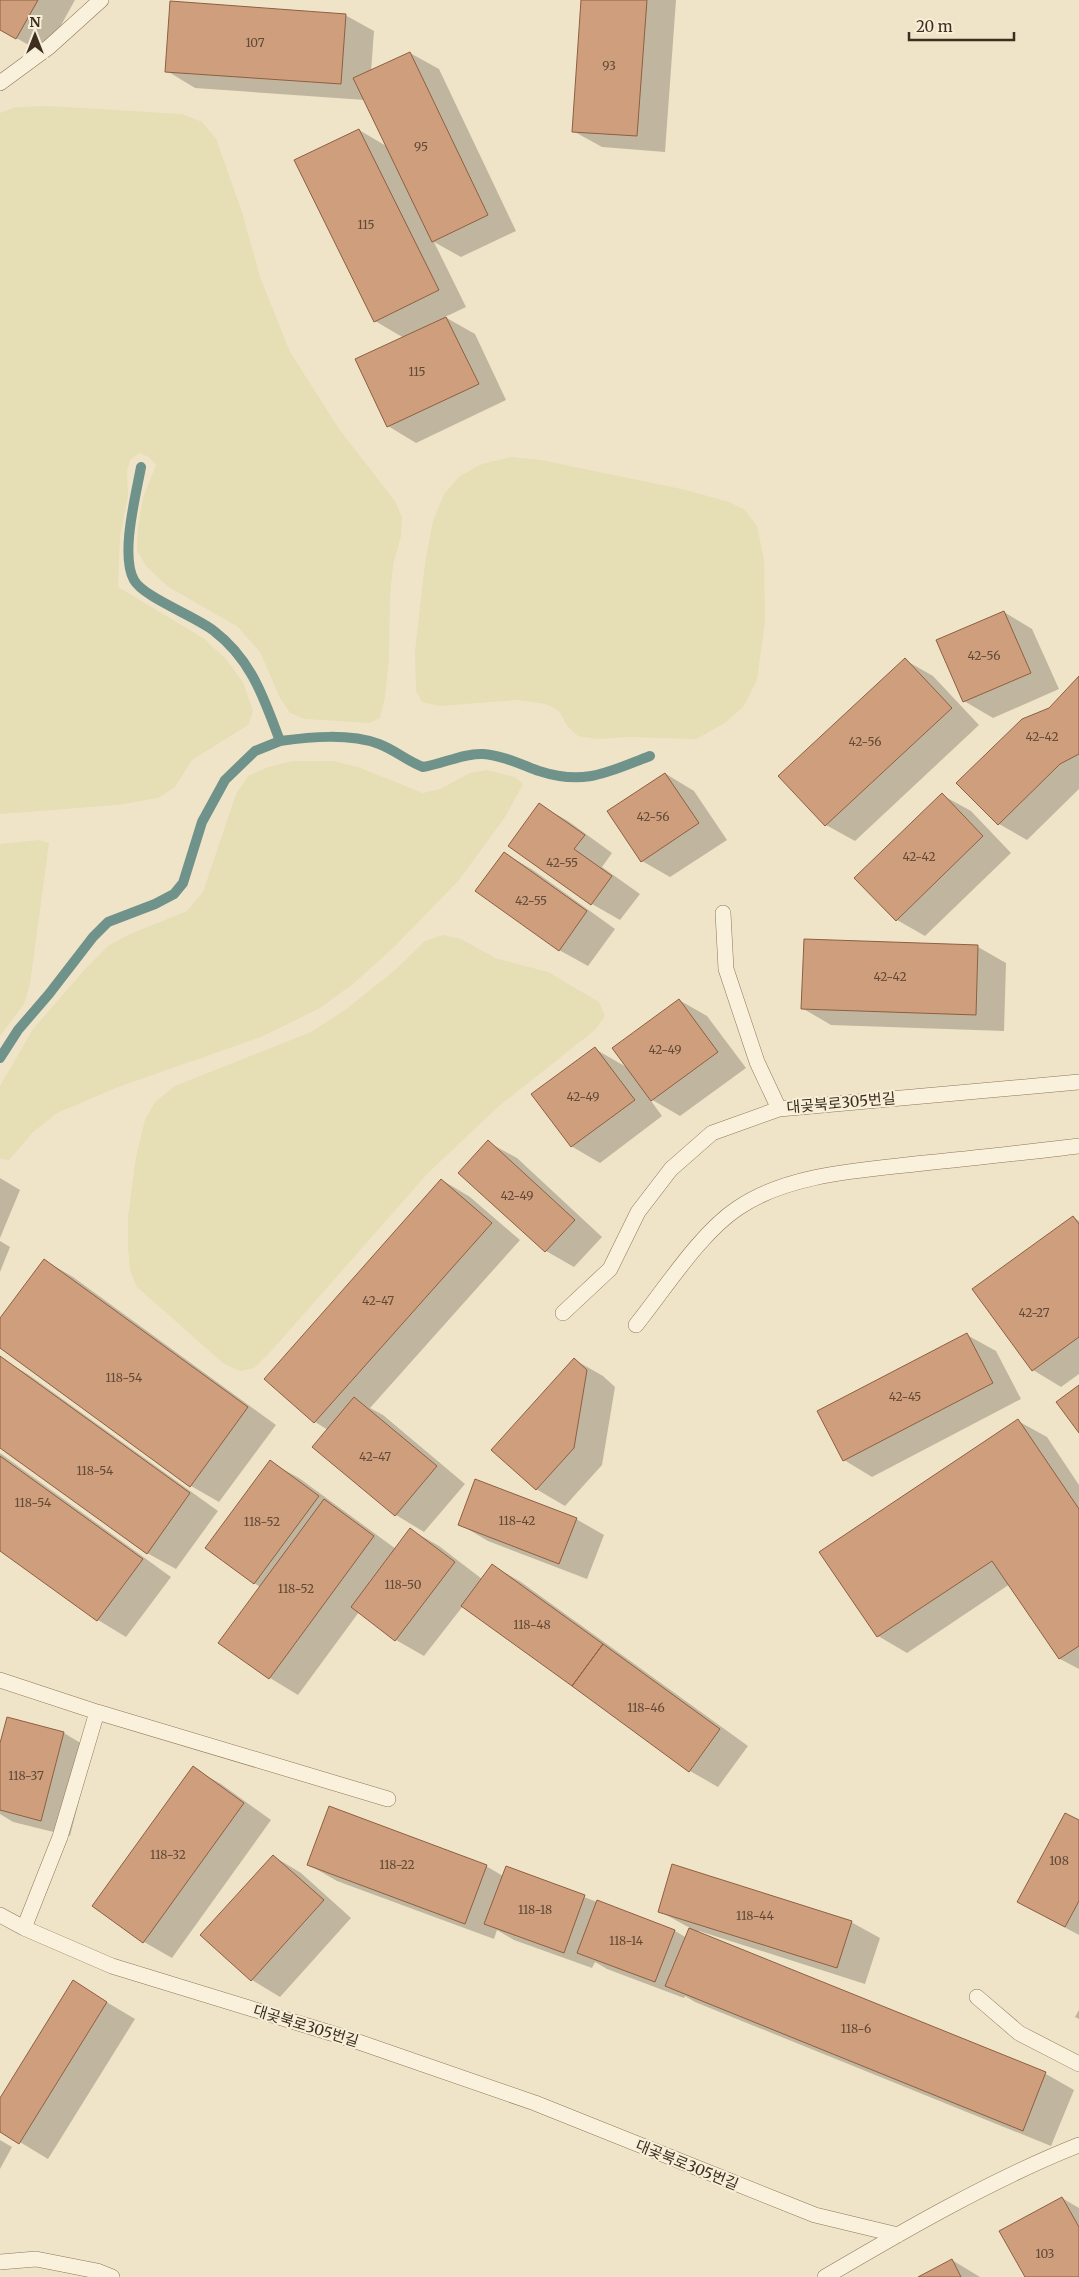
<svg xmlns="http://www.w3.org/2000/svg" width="1079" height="2277" font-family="Merriweather,'Noto Sans KR',serif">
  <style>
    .farmland { fill: #e6deb5 }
    .shadow { fill: #0003 }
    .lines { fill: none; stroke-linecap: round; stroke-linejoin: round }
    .stream { stroke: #6f938a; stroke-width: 10 }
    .building { fill: #cf9f7d; stroke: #8d5f41 }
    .lane-casing { stroke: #8d765c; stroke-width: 16 }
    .lane { stroke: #faf1dc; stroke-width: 15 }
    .labels { text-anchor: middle; stroke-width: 4; stroke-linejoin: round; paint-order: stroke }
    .number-label { font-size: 12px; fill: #624a37 }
    .street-label { font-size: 15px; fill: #3d2e20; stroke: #f7eed8 }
  </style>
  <rect width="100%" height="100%" fill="#f0e4c8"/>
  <!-- farmland -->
  <path class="farmland" d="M47,106l135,8 20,8 14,17 26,73 18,65 30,75 49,77 56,72 7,16 -1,19 -8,29 -3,33 -1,60 -4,39 -5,21 -10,5 -65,-4 -15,-6 -10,-15 -20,-46 -22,-25 -71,-41 -21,-20 -9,-16 1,-23 5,-29 13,-33 -7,-8 -10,-4 -9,7 -3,12 1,24 -8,40 -2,51 85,51 22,20 18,24 10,29 -5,14 -56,35 -17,27 -17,11 -41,7 -117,9v-701l16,-6z
    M511,457l30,3 145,30 43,12 16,8 12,16 7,34 1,61 -8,59 -13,26 -19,17 -29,16 -68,-2 -32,2 -18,-3 -10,-9 -9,-16 -13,-7 -30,-4 -76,6 -18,-4 -6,-11 -1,-40 10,-88 8,-42 11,-27 16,-18 22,-12z
    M293,761h40l25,6 65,26 17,-4 30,-16 17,-3 28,7 8,7 -18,33 -46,63 -65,67 -41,37 -33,24 -59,29 -143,50 -61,26 -24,19 -24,28 -9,-1v-73l33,-57 54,-62 21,-21 20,-11 59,-24 16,-19 33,-98 12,-18 20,-9z
    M39,840l10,3 -19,141 -6,20 -24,32v-192z
    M443,935l18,4 34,19 53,14 51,30 6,14 -10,14 -96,76 -71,67 -155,176 -19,19 -13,3 -17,-7 -87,-77 -7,-17 -2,-22v-31l8,-60 9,-37 10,-18 20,-16 136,-54 34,-22 50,-40 30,-29z"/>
  <!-- shadow -->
  <path class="shadow" d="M0,0h75l-30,54 -45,-25z
    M583,0h93l-11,152 -63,-5 -29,-16z
    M345,15l29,16 -3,41 39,-19 29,16 77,162 -55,26 -27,-15 32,65 -21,10 30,17 31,66 -90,43 -28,-17 16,-88 -29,-17 -16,-191 29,17 -23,-47 -170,-12 -28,-17z
    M1004,612l28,17 27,60 -66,29 -29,-17z
    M905,660l28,16 46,49 -124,116 -29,-16 -46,-49z
    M1079,678v111l-52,51 -28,-16 50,-115z
    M666,774l28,17 33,49 -57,37 -28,-16z
    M942,795l29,16 40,42 -86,83 -28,-16z
    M540,805l28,16 44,32 -10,14 38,27 -20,26 -28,-16z
    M504,853l29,17 82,59 -27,37 -29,-16z
    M805,940l173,7 28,16 -2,68 -173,-6 -29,-17z
    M679,1000l28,16 39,52 -66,48 -31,-18 13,18 -62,47 -29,-17 24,-97 33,19z
    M488,1142l29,16 85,79 -28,30 -28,-16z
    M0,1178l20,12 -20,48z
    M442,1180l28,17 50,43 -150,168 13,7 82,69 -41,48 -28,-17 -82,-68 14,-17 -13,-8 -49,-43z
    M1073,1217l6,4v153l-18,13 -28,-17z
    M0,1241l10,6 -10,25z
    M44,1260l29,17 203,148 -57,77 -28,-16 -191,-139v-26z
    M967,1335l29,16 25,48 -149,78 -28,-17z
    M1,1358l28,17 189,136 -42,58 -29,-16 -147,-106z
    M575,1360l28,16 12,11 -13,78 -37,41 -29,-17z
    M1018,1421l29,16 32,48v184l-19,-10 -50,-75 -103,69 -29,-17 -57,-84z
    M0,1453l171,124 -45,60 -28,-17 -98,-71z
    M270,1462l29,16 97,71 15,-19 28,16 43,33 10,-14 29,17 227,164 -30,41 -28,-16 -227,-165 -39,50 -28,-16 -37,-28 -61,83 -28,-17 -51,-36 41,-55 -6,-4z
    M576,1519l28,16 -17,44 -99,-38 -29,-17z
    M8,1719l56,14 28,17 -22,86 -57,-14 -13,-8v-66z
    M193,1768l28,16 50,36 -99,138 -28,-16z
    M1079,1822v113l-32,-17z
    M273,1856l28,17 50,45 -71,79 -28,-17 -51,-45z
    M309,1865l177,1 17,10 3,-8 169,63 12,7 3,-10 -31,-17 192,11 29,16 -15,46 -166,-53 -1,2 348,141 28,16 -23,56 -356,-144 -10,-6 -1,2 -77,-29 -12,-7 -3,6 -78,-28 -17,-10 -3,9 -157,-58z
    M73,1982l62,37 -87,140 -48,-29v-30z
    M1079,2010v9l-4,-2z
    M0,2140l12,7 -12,22z
    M1062,2198l17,10v69h-53z
    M952,2260l28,17h-60z"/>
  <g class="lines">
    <!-- stream -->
    <path class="stream" d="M280,741c30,-4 69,-8 99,3 16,6 28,17 44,23 20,-3 40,-14 60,-13 19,1 39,11 56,17 46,15 69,1 111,-15
      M0,1058l18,-28 31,-36 44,-57 15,-15 47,-18 19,-10 9,-11 19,-61 23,-42 30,-29 25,-10c-16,-42 -28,-81 -66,-110 -17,-14 -71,-34 -80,-51 -14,-25 2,-85 7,-113"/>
  </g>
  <!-- building -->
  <path class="building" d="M0,0h38l-22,39 -16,-9z
    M581,0h66l-10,136 -65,-4z
    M170,1l176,13 -5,70 -176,-12z
    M410,52l78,163 -56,27 -79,-164z
    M359,129l80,161 -65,32 -80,-162z
    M446,317l33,67 -92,43 -32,-68z
    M1004,611l27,62 -68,29 -27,-62z
    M905,658l47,50 -127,118 -47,-50z
    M1079,676v78l-19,10 -62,61 -42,-42 66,-64 27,-11z
    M665,773l34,50 -58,39 -34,-51z
    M942,793l41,43 -87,85 -42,-43z
    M539,803l46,32 -11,14 38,27 -21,29 -83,-59z
    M504,852l83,59 -28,40 -84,-60z
    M804,939l174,6 -2,70 -175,-6z
    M679,999l39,53 -67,49 -39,-53z
    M595,1047l40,53 -64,47 -40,-53z
    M488,1140l87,80 -30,32 -87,-79z
    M441,1179l51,44 -178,200 -50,-44z
    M1073,1216l6,8v113l-47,34 -60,-82z
    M44,1259l204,148 -58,80 -190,-139v-30z
    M967,1333l26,50 -150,78 -26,-50z
    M0,1356l190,137 -43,61 -147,-106z
    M574,1358l13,12 -13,78 -38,42 -45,-40z
    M1079,1385v48l-23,-31z
    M354,1397l83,69 -42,50 -83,-69z
    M1018,1419l61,90v137l-20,13 -67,-98 -115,76 -58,-85z
    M0,1456l143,103 -46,62 -97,-70z
    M270,1460l49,36 -65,88 -49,-36z
    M475,1479l102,39 -18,46 -101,-39z
    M324,1499l50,37 -105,143 -51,-36z
    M410,1528l45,34 -60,79 -44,-34z
    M492,1564l111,80 -31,42 -111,-80z
    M603,1644l117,85 -31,43 -117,-86z
    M7,1717l57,15 -23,89 -41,-11v-67z
    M193,1766l51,37 -101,140 -51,-37z
    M329,1806l158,59 -22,59 -158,-59z
    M1065,1813l14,7v81l-14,26 -48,-25z
    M273,1855l51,45 -73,81 -51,-46z
    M672,1864l180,57 -15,47 -179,-56z
    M506,1866l79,29 -21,58 -80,-29z
    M597,1900l78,30 -20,52 -78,-29z
    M689,1928l357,144 -23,59 -358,-145z
    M73,1980l34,22 -88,142 -19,-12v-34z
    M1062,2197l17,30v50h-54l-26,-46z
    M952,2259l9,18h-43z"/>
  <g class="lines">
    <defs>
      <path id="lane" d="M0,83l49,-36 52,-47
        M723,913l3,56 31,93 22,47 300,-27
        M563,1313l47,-44 28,-57 33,-43 41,-36 67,-24
        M636,1325c29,-36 64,-92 102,-117 51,-35 127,-38 186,-45 52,-5 103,-11 155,-17
        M0,1680l97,32 -37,125 -36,91 88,38 235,72 188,65 280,112 83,20
        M97,1712l291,87
        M0,1915l24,13
        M977,1997l42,36 60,31
        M0,2262l36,-3 61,12 15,6
        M825,2277c80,-47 168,-98 254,-132"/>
    </defs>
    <!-- lane casing -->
    <use href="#lane" class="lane-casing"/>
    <!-- lane -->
    <use href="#lane" class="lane"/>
  </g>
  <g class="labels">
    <!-- number labels -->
    <g class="number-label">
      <text x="255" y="47">107</text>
      <text x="609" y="70">93</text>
      <text x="421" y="151">95</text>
      <text x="366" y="229">115</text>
      <text x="417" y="376">115</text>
      <text x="984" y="660">42-56</text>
      <text x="1042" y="741">42-42</text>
      <text x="865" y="746">42-56</text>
      <text x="653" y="821">42-56</text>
      <text x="919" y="861">42-42</text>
      <text x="562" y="867">42-55</text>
      <text x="531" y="905">42-55</text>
      <text x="890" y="981">42-42</text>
      <text x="665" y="1054">42-49</text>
      <text x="583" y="1101">42-49</text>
      <text x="517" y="1200">42-49</text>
      <text x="378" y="1305">42-47</text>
      <text x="1034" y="1317">42-27</text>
      <text x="124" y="1382">118-54</text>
      <text x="905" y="1401">42-45</text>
      <text x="375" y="1461">42-47</text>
      <text x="95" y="1475">118-54</text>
      <text x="33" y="1507">118-54</text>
      <text x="517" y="1525">118-42</text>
      <text x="262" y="1526">118-52</text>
      <text x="403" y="1589">118-50</text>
      <text x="296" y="1593">118-52</text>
      <text x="532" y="1629">118-48</text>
      <text x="646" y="1712">118-46</text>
      <text x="26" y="1780">118-37</text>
      <text x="168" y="1859">118-32</text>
      <text x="1059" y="1865">108</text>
      <text x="397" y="1869">118-22</text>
      <text x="535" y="1914">118-18</text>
      <text x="755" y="1920">118-44</text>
      <text x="626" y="1945">118-14</text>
      <text x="856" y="2033">118-6</text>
      <text x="1045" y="2258">103</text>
    </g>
    <!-- street labels -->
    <g class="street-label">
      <text transform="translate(841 1103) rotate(-5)" y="5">대곶북로305번길</text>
      <text transform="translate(306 2026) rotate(17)" y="5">대곶북로305번길</text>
      <text transform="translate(687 2165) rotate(22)" y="5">대곶북로305번길</text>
    </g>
  </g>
  <!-- north arrow -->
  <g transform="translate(35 35)" stroke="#f7eed8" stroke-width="4" paint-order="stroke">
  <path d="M0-4L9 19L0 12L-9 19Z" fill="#3d2e20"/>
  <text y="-8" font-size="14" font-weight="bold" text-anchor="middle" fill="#3d2e20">N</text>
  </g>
  <!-- scale -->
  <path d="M909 32v8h105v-8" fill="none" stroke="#3d2e20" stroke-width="2.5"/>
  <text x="916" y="32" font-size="15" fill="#3d2e20" stroke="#f7eed8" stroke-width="4" paint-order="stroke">20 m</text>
</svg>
